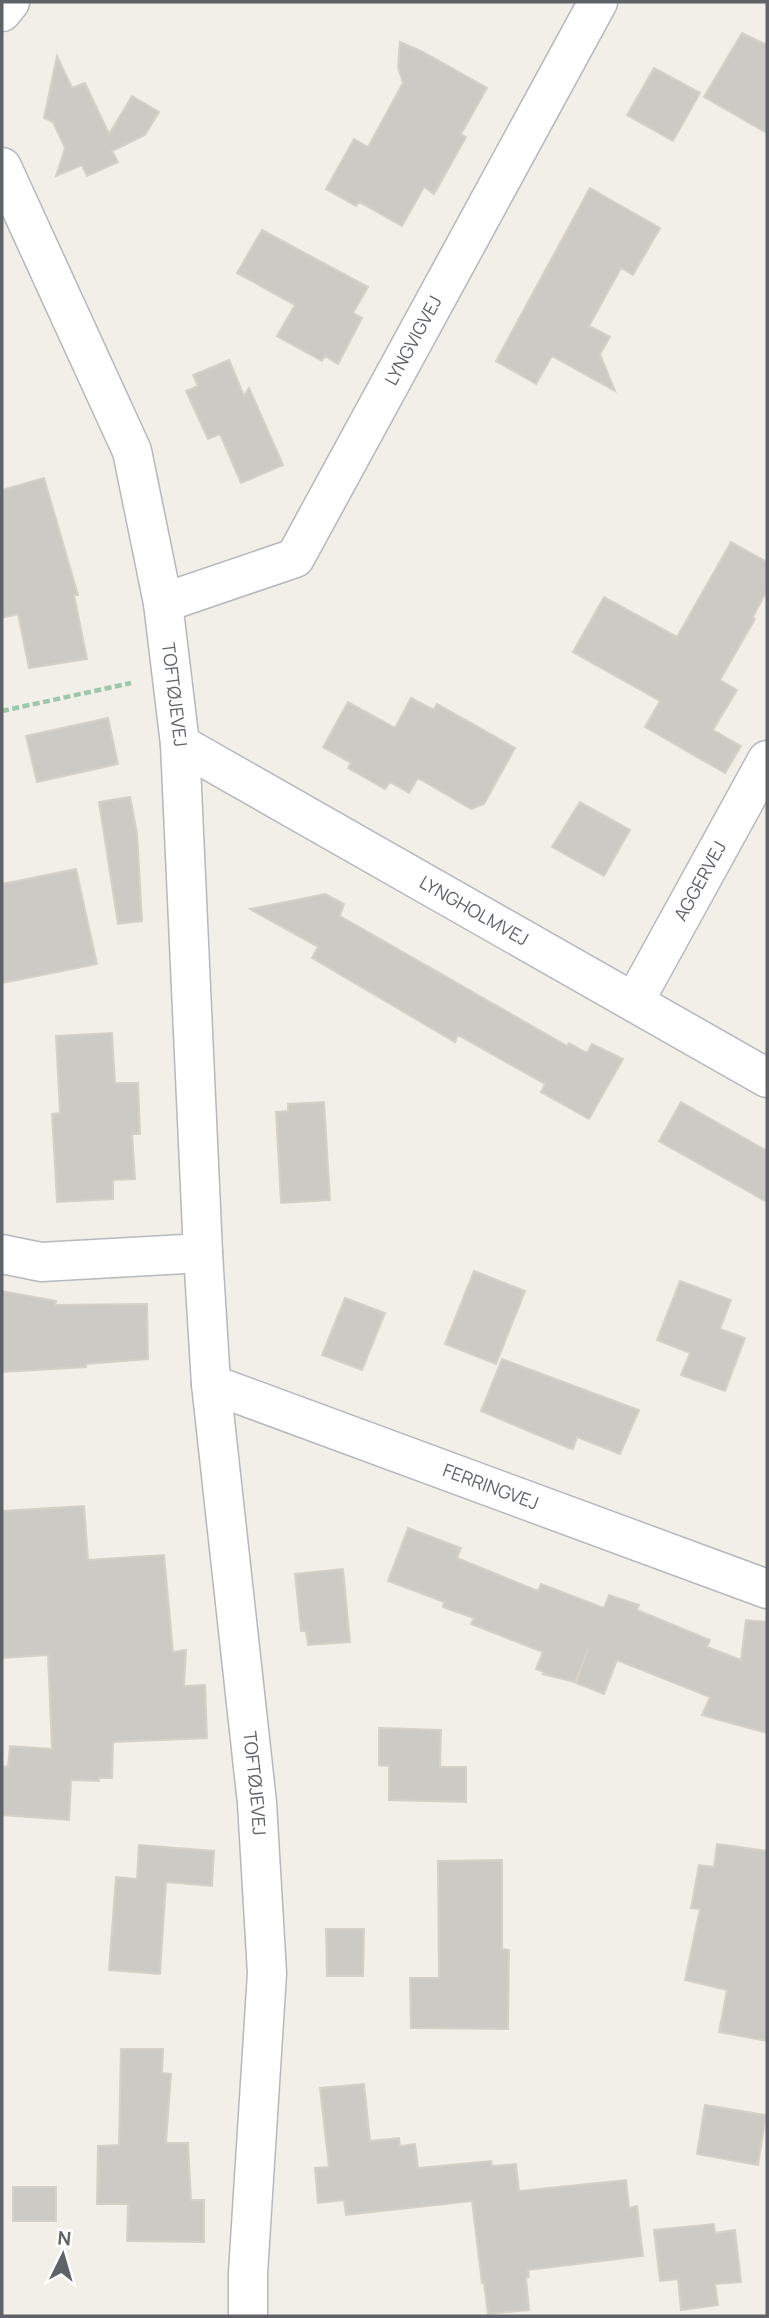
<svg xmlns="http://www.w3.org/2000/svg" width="769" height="2318" font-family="Manrope,sans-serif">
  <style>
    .building { fill: #cccac5; stroke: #d6d1c6; stroke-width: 2 }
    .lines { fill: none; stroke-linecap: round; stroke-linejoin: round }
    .minor-casing { stroke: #b5b8bc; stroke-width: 41 }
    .path { stroke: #9cc7a9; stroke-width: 4.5; stroke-dasharray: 7 3.5; stroke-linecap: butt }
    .minor { stroke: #fff; stroke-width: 38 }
    .labels { text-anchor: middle; stroke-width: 6; stroke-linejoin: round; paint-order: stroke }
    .street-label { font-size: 18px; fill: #5f6368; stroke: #fff }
  </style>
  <rect width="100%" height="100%" fill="#f1efe8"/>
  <!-- building -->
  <path class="building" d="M742,33l25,12v88l-63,-36z
    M400,42l21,9 66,37 -26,46 5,3 -32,57 -10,-7 -22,39 -43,-24 -3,4 -30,-17 28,-50 14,8 35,-64 -5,-16z
    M57,56l15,32 13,-5 24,51 23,-38 27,16 -14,23 -33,16 6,11 -31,14 -5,-11 -26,11 9,-28 -12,-26 -9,-4z
    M654,68l46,25 -27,48 -46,-26z
    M590,188l70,40 -27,47 -12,-7 -32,58 21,11 -10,17 15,37 -63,-35 -16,28 -40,-23z
    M262,230l106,57 -15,26 9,5 -24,46 -13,-8 -3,5 -45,-25 18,-31 -58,-32z
    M229,360l15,36 5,-8 34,77 -42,18 -21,-49 -12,5 -22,-48 12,-5 -5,-11z
    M44,478l34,117h-4l13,64 -58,9 -11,-54 -16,4v-128z
    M731,542l36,20v28l-14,27 2,2 -35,61 17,10 -24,40 28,16 -16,27 -80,-46 15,-26 -87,-49 31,-55 73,40z
    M411,698l23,12 3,-6 78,44 -31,56 -13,5 -53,-31 -9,15 -19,-11 -5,7 -37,-21 3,-5 -28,-16 25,-45 47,26z
    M108,718l10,46 -81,18 -11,-46z
    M130,797l7,36 5,88 -24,3 -19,-122z
    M580,802l50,28 -26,46 -52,-29z
    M76,869l21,95 -95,19v-99z
    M325,894l19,10 -4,12 227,130 2,-3 18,10 5,-9 31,15 -34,60 -48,-27 4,-8 -87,-49 -3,7 -143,-84 6,-11 -68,-38z
    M112,1033l3,50h23l2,51h-8l3,45 -22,1v19l-56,3 -5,-88 8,-1 -4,-77z
    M324,1102l6,98 -49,3 -5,-91 12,-1v-7z
    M681,1102l86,49v51l-108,-61z
    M474,1271l51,20 -29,73 -51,-20z
    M680,1281l51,19 -11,29 25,9 -20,53 -44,-16 9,-22 -33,-13z
    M2,1291l54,10 -1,4 92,-1 1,55 -62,5v3l-84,5z
    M345,1298l40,15 -23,57 -40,-15z
    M502,1359l137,51 -19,44 -43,-17 -4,12 -4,-1 -88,-37z
    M84,1506l4,54 76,-5 9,97 13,-2 -2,36 21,-1 2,53 -94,4 -1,36h-13v3l-28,-1 -2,40 -67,-5v-49l6,1 2,-21 42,3 -4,-94 -46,3v-147z
    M408,1528l53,20 -4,10 81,33 3,-7 63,24 5,-13 30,10 -2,5 73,30 -3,7 34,13 5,-40 21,2v111l-65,-18 8,-18 -93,-37 -13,34 -28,-11 12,-34 -13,33 -32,-8 1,-2 -8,-3 7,-17 -72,-28 3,-6 -31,-11 1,-5 -56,-21z
    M343,1569l7,73 -42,3 -2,-14h-5l-6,-57z
    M379,1728l62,2 -1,37h26v35l-77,-2v-34l-10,-1z
    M717,1844l50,7v190l-48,-9 8,-42 -42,-10 15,-71 -9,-1 8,-43 15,2z
    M139,1845l75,6 -2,35 -46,-4 -6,92 -51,-4 7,-93 21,2z
    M502,1860v89l7,1 -1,79 -97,-1 -1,-50h29l-1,-117z
    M326,1929h38l-1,47h-36z
    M121,2049h42l-1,24 9,1 -5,69h22l3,57h13v42l-77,-1 1,-37h-31l1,-58 21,-1z
    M364,2084l6,57 29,-3 1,8 15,-2 3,24 73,-7 1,5 24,-2 3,27 107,-11 3,28 8,-2 6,50 -115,14 1,7 -3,1 3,32 -41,4 -4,-31h-2l-10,-82 -126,14 -2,-15 -26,3 -3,-35 14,-1 -9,-79z
    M705,2105l61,10 -8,50 -61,-11z
    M13,2187h43v34h-43z
    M714,2224l1,9 20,-3 6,52 -26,2 3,21 -37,5 -3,-31 -18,2 -6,-51z"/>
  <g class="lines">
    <defs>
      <g id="minor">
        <path d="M2,12l8,-10"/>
        <path id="s1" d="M2,167l130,284 31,152 17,141 23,509 8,131 46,419 10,170 -19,300v43"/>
        <path id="s2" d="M163,603l132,-45 303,-556"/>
        <path id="s3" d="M180,744l587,334"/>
        <path id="s4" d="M634,1002l133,-242"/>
        <path d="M2,1254l39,8 162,-9"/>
        <path id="s5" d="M211,1384l556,205"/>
      </g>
    </defs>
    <!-- minor casing -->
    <use href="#minor" class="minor-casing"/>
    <!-- path -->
    <path class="path" d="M2,711l129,-28"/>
    <!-- minor -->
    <use href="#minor" class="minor"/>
  </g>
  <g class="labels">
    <!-- street labels -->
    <g class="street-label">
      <text dy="6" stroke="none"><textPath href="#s2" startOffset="387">LYNGVIGVEJ</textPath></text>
      <text dy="6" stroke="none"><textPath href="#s1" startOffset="560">TOFTØJEVEJ</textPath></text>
      <text dy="6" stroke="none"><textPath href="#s4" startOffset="138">AGGERVEJ</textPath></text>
      <text dy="6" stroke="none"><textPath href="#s3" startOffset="338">LYNGHOLMVEJ</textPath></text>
      <text dy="6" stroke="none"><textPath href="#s5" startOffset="298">FERRINGVEJ</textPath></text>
      <text dy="6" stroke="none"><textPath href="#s1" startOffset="1652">TOFTØJEVEJ</textPath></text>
    </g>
  </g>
  <!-- border -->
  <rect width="769" height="2318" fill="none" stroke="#5f6368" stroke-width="7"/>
  <!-- north arrow -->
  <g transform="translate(63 2255) rotate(5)" stroke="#ffffff" stroke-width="5" paint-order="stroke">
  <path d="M0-5L12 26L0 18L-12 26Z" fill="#5f6368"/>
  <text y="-10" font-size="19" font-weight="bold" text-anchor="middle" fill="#5f6368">N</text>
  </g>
</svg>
